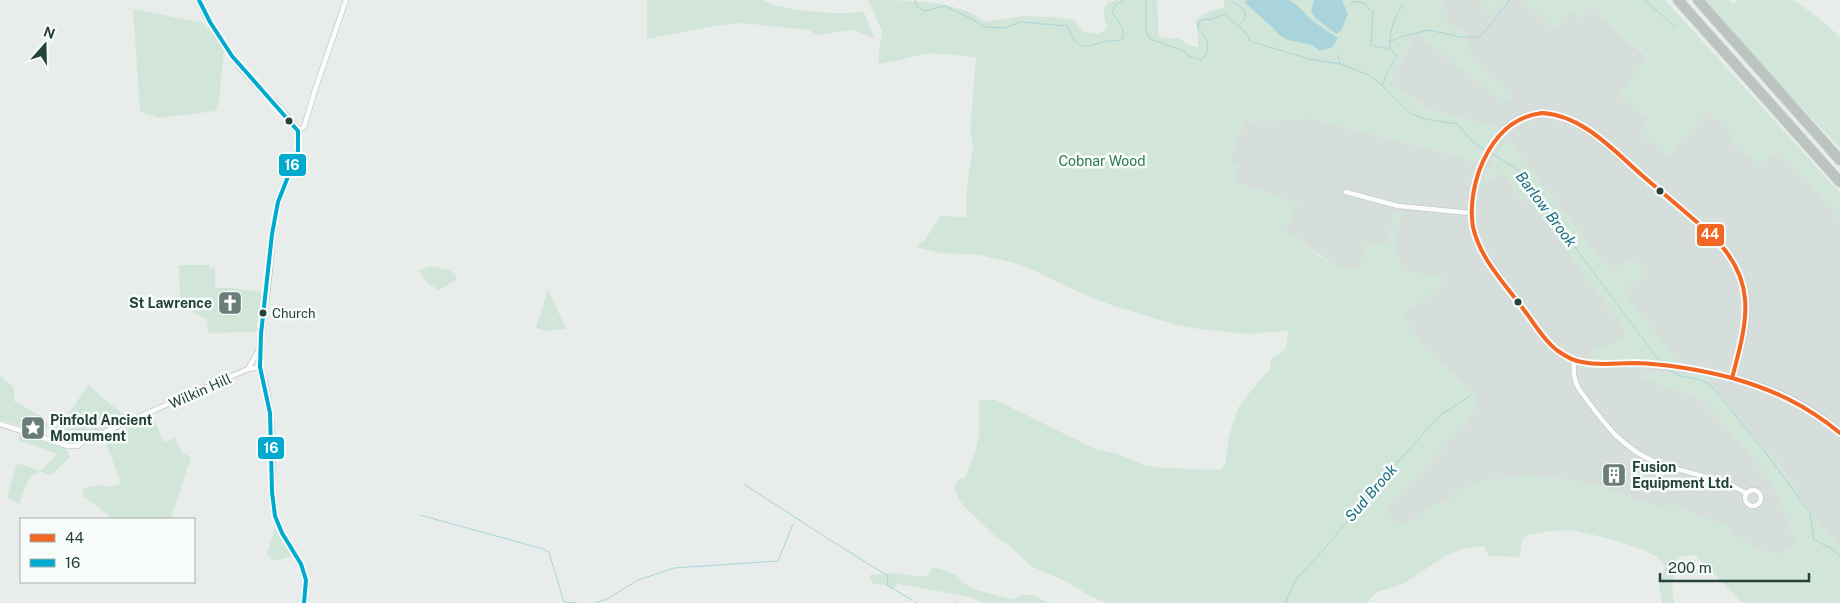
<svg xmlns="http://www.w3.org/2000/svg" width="1840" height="603" font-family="'Public Sans',sans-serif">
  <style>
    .built { fill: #d6dedb }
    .green { fill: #d1e6d8 }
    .water { fill: #a9d4db }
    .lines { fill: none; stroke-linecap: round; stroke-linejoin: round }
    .stream { stroke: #a9d4db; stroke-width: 1 }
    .street-casing { stroke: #c5cac8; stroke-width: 6 }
    .secondary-casing { stroke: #c3cbc8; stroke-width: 8 }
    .highway-casing { stroke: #c3ccc9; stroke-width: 11 }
    .street { stroke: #fcfcfc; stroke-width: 4.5 }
    .secondary { stroke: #fcfcfc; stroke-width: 6 }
    .highway { stroke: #bcc4c2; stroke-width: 9 }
    .bus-1-casing { stroke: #f7fbf9; stroke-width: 8 }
    .bus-2-casing { stroke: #f7fbf9; stroke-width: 8 }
    .bus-1 { stroke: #f26522; stroke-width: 4 }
    .bus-2 { stroke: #00a9ce; stroke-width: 4 }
    .bus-dot { fill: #24423a; stroke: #f7fbf9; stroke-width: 2 }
    .labels { text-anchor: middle; stroke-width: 5; stroke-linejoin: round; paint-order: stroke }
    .bus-label { font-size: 13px; fill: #24423a; stroke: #f7fbf9; text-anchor: start }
    .park-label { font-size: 14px; fill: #2d7a4b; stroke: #f7fbf9 }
    .poi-label { font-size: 14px; font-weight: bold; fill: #24423a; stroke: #f7fbf9; text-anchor: start }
    .street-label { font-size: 14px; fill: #24423a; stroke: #f7fbf9 }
    .water-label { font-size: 15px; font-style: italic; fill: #1c6f80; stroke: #f7fbf9 }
    .line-badge { stroke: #f7fbf9; stroke-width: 2 }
    .badge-label { font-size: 14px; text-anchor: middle; font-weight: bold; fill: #fff }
  </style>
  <rect width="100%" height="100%" fill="#e8edeb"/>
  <!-- built -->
  <path class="built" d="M1435,0h133l22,7 140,123 1,13 24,16 -2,10 24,-18 31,30 32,38v328l-23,-26 -111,-145 -51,-4 -15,5 52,18 14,8 59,69 15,27 16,42 -16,15 -13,-4 -11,-2 -25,-17 -1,-5 -31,-13 -35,-6 -72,-25 -59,-9 -73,15 -10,10 -17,7 -34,20 -15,-17 12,-14 24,-22 30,-36 14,-11 15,-29 -153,-139 -42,-29 13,-26 -63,-23 -5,-21 15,-38 66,-4 154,40 12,5 22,-35 -66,-18 -43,-27z"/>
  <!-- green -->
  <path class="green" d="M647,0h116c11,7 18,6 30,9 25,4 47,5 71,3l10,26 -21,-8 -37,5 -7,-5 -68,-7 -20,2 -74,14z
    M868,0c35,0 93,0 117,22l37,-6 30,1 22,3 9,12 17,2 7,-7c-8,-25 -1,-27 22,-27 9,0 19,0 28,0l2,36 5,2h15l9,7 10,2v-12l-3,-15 13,-8 16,-5v-7h22l-1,3 28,25 6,7 59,3 -28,-19 -12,-13 -9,-6h25l-3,11 4,7 21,16 5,-4 7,-16 -6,-14h98l8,10 -3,3 2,3 -2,3 11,11 3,-3 7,7 5,18 -2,3 38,35 3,-2 3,9 -3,4 -9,3 -7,-10 -78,-60 -27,49 43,27 66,18 -22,35 -12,-5 -154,-40 -66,4 -15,38 11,4 -5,17 62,23 -13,26 50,36 25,3 8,-27 21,2 6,-33 7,2c-3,20 -7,38 2,58l39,5 3,6 -42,33 24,36 52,47 -15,29 -14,11 -30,36 -24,22 -11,14 14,17 34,-20 17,-7 10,-10 16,-7 15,-4 42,-4 59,9 72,25 7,-6 59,25 1,5 25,17 11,2 13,4 16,-15 -16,-42 -15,-27 -59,-69 -14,-8 -53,-18 16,-5 51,4 33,43 37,40 41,62 23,26v56h-97l-48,-48 -18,2 -5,34 2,12h-12l-3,-18 6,-19 -8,-9 -14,-7 -25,-9 -45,-11 -23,1 -23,4 -5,4 -2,18 -31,-1 -5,-10 -18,2 -19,7 -44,29 -26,8 -11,11h-259l-17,-7 -23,-14 -36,-16 -18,-17 -17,-12 -33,-32 -5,-7 -3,-11 3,-8 7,-1 10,-25 4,-18v-35h17l99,49 23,5 23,10 15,3 51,3 15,-1 3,-6 4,-26 9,-29 12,-16 19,-22 2,-11 15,-10 2,-18 -40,3 -49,-5 -22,-4 -60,-18 -30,-11 -54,-26 -19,-7 -34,-8 -41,-2 -23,-6 9,-7 15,-24 27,1 -1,-9 1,-22 6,-39 -3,-15 6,-75 -47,-4 -48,11 -3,-3 4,-30z
    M1482,0h26l-16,16 -13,-12z
    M1522,0h143l175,193v26l-32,-38 -31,-30 -24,19 2,-11 -24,-16 -1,-13 -22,-20 -40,47 -29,-26 9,-12 -30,-24 30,-38 -58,-50 -11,11 -10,-7 -14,18z
    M1706,0h24l4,4 2,-4h58l30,22 16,15v111l-63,-66z
    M133,9l70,14 21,27 -5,49 -3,12 -57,7 -19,-6z
    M1507,138l104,134 21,-14 13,15 -22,19 57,71 -50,-4 -40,1 2,-13c13,-1 24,-1 33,-11v-6l-98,-132 -4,4 -21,-29 -14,10 -5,-6z
    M179,265h30l1,4 5,-1v20h17l31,4 -7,40 -46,1 -2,-2 -1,-12 -27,-13z
    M431,266l18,4 7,6v4l-17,10 -12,-7 -9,-13z
    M548,289l18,40 -21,2 -9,-3z
    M0,376l14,11v14l29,16 5,10 -12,4 1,-5 -5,-1 -2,4 -30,-9z
    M88,385l39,33 -44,21 -4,4 -33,-10 6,-1 6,-8 3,1z
    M152,416l12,26 11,-4 7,15 9,4 -20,62h-58l-31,-24 2,-7 17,-3 8,2 12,-3 -17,-47z
    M20,435l46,13 4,9 -20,19 -10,-5 -11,7 -10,26 -12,-7 10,-34 23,8 17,-17 -39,-14z
    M275,527l18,29 -20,5 -6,-7z
    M933,567l17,5 8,5 7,7 12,6 37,10 7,-5h12l16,8h-66l-17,-7 -69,-12 -4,6 -9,-5 -11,-1 -4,-9 25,-2 27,4 7,-2z"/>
  <!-- water -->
  <path class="water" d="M1246,0h43l9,6 12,13 28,19 -5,9 -13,4 -8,-6 -24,-5 -9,-5 -6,-7 -28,-25z
    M1314,0h28l6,14 -7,17 -5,3 -21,-16 -4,-7z"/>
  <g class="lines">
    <!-- stream -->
    <path class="stream" d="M915,0l2,6 7,5 21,-5 27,13 13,8 19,1 17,-6 46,4c4,5 4,10 7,14 9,13 23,2 34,1 7,-1 7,1 15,-2v-11l-11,-16 3,-7 9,-5
      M1146,0v31l4,8 32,11 7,6 12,4c13,-10 5,-22 -3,-32l1,-6 5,-3 7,1 13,-6c10,10 21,13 26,27l59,18 31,5 29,11 13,10 29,29 14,5 32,5 17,19 12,7
      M1231,0l4,4 10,6v9l-5,5
      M1645,0l30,27 3,-3
      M1349,5l6,-4 10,2 3,6 5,2 -2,34c9,4 21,0 25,12l-10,18 -3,9
      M1389,42l12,-5 28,-7 31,7h20l30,-37
      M1390,49c-1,-14 3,-31 12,-43
      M1338,55l2,9
      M1491,153l26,16 140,189 6,5
      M1669,370c12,10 26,6 38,13 3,2 6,5 9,8l56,70 38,52 4,27 17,8 9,8
      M744,484l86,56 58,36 -1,9 25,15
      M420,515l120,33 9,4 15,50 12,1
      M915,602l2,1
      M595,603l12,-4 31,-19 36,-12 104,-7 15,-37
      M954,603h3
      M1285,603l12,-25 28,-30 55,-66 59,-66 32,-21"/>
    <defs>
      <path id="street" d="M298,131l6,-4 11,-37 31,-90
        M1346,192l52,14 73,7
        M1574,362c-1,11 0,18 5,27 22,30 41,59 77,73 30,12 61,14 90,31
        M248,369l12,-21
        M0,424l68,22h10l6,-5 164,-72 12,-2
        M1745 498a8 8 0 1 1 16 0a8 8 0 1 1-16 0Z"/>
      <path id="secondary" d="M199,0c11,28 37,63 57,84 14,15 30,30 42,47v20l-20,51 -6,32 -3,37 -8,63 -1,33 5,19 5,27 2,30v49l3,24 7,17 19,31 5,16 -2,23
        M1732,379c15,-56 28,-90 -14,-138 -27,-25 -55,-48 -83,-72 -23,-19 -48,-45 -77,-54 -21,-6 -44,2 -58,19 -23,29 -36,70 -23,106 5,14 15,26 24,39 15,20 30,40 45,61 32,36 61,20 103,24 66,7 141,21 191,69"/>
      <path id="highway" d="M1678,0l162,182
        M1698,0l142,160"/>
    </defs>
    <!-- street casing -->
    <use href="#street" class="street-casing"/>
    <!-- secondary casing -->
    <use href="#secondary" class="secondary-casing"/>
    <!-- highway casing -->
    <use href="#highway" class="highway-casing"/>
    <!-- street -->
    <use href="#street" class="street"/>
    <!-- secondary -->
    <use href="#secondary" class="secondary"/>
    <!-- highway -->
    <use href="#highway" class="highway"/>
    <defs>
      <path id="bus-1" d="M1542,113c41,2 73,39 102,64 21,18 43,36 64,55 51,46 40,87 24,146 -31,-8 -65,-14 -97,-15 -18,0 -36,3 -53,-1 -8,-1 -17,-6 -24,-11 -14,-10 -23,-27 -34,-41 -18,-25 -44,-51 -51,-83 -3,-18 0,-38 6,-56 11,-29 30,-54 63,-58z
        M1732,378c42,12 74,27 108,55"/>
      <path id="bus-2" d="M199,0l11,22 22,34 66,75v20l-20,51 -6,32 -11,100 -1,33 10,46 2,79 3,24 7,17 19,31 5,16 -2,23"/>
    </defs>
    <!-- bus-1 casing -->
    <use href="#bus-1" class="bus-1-casing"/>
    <!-- bus-2 casing -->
    <use href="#bus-2" class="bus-2-casing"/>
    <!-- bus-1 -->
    <use href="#bus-1" class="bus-1"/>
    <!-- bus-2 -->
    <use href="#bus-2" class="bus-2"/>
  </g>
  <!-- icons -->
  <defs>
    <symbol id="church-square" viewBox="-11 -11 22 22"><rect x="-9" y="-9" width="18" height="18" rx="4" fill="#697e78" stroke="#f7fbf9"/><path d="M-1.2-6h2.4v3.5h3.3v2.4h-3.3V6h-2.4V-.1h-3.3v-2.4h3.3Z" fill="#fff"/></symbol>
    <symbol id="sight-square" viewBox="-11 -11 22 22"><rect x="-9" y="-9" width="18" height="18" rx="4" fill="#697e78" stroke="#f7fbf9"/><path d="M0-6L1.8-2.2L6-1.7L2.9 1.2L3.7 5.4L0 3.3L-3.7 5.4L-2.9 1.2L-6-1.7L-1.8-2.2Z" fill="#fff"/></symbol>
    <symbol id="building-square" viewBox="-11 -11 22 22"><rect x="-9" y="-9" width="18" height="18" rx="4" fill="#697e78" stroke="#f7fbf9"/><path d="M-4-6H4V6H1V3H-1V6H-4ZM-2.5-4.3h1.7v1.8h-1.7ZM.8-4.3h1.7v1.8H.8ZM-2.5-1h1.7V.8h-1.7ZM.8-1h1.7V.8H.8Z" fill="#fff"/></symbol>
  </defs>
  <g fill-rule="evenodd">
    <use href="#church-square" x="216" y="289" width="28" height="28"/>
    <use href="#sight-square" x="19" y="414" width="28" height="28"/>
    <use href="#building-square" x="1600" y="461" width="28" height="28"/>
  </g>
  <!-- markers -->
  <g class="bus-dot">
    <circle cx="289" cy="121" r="4.5"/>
    <circle cx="1660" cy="191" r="4.5"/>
    <circle cx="1518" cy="302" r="4.5"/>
    <circle cx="263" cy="313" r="4.5"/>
  </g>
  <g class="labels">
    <!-- bus labels -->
    <g class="bus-label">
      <text x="272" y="318">Church</text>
    </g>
    <!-- park labels -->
    <g class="park-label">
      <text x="1102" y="166">Cobnar Wood</text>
    </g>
    <!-- poi labels -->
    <g class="poi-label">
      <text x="212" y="308" text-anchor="end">St Lawrence</text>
      <text x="50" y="425">Pinfold Ancient<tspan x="50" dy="16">Momument</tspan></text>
      <text x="1632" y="472">Fusion<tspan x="1632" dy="16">Equipment Ltd.</tspan></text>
    </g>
    <!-- street labels -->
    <g class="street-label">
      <text transform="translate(200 391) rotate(-24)" y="5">Wilkin Hill</text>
    </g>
    <!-- water labels -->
    <g class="water-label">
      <text transform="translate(1546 209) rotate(53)" y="5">Barlow Brook</text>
      <text transform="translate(1371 493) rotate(-49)" y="5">Sud Brook</text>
    </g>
  </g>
  <g class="line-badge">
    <rect x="278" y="153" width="29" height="24" rx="5" fill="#00a9ce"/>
    <rect x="1696" y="223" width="29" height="24" rx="5" fill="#f26522"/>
    <rect x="257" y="436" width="28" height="24" rx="5" fill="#00a9ce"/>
  </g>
  <g class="badge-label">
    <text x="292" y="170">16</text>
    <text x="1710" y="239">44</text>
    <text x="271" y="453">16</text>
  </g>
  <!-- legend -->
  <rect x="20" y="518" width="175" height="65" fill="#f7fbf9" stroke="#a3b1ad"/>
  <rect x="30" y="534" width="25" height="8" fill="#f26522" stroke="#a3b1ad"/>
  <text x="65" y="543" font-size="15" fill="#24423a">44</text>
  <rect x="30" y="559" width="25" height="8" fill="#00a9ce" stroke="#a3b1ad"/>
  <text x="65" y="568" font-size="15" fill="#24423a">16</text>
  <!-- north arrow -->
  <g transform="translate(45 45) rotate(20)" stroke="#f7fbf9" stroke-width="4" paint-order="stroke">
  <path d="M0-4L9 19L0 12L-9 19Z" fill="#24423a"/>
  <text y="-8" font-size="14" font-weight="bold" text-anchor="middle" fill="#24423a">N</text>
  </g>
  <!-- scale -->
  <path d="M1660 573v8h149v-8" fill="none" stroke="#24423a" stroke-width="2.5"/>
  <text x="1668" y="573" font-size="15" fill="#24423a" stroke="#f7fbf9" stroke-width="4" paint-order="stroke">200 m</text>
</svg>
